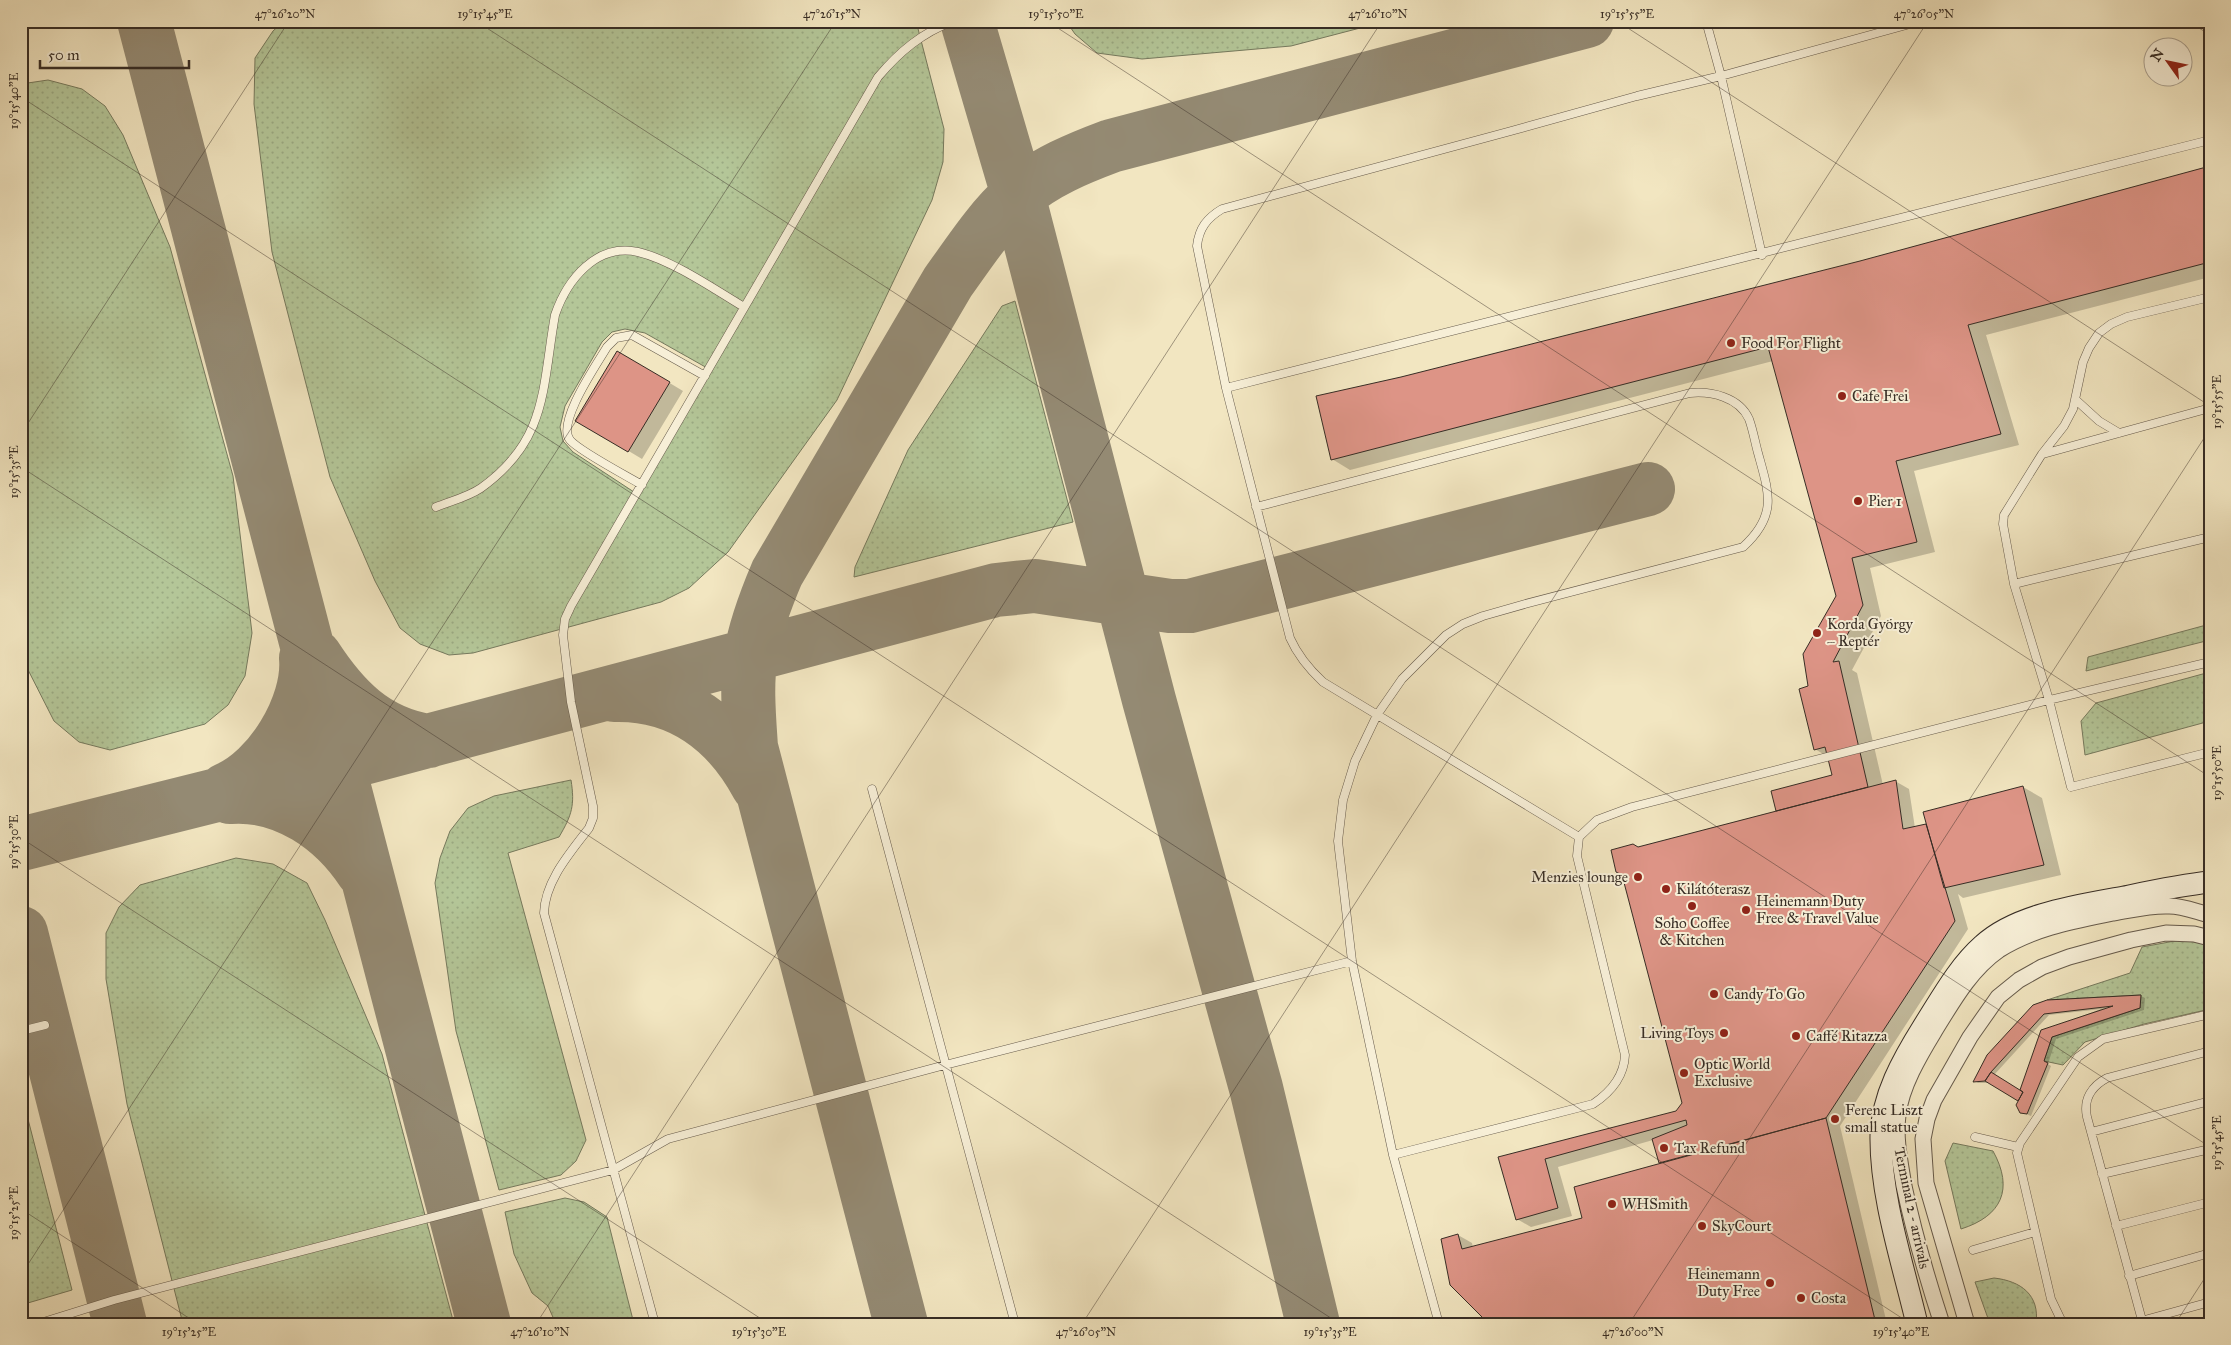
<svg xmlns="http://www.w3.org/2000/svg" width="2231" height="1345" font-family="'IM FELL Great Primer',serif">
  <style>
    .grass { fill: url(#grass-dots); stroke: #767a5e; fill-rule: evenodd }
    .shadow { fill: #0003; fill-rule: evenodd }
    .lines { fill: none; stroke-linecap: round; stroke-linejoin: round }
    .taxiway { stroke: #948a73; stroke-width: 54 }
    .building { fill: #dd9486; stroke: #372d25 }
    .lane-casing { stroke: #665b4c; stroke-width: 9 }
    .street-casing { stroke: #665b4c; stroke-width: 17 }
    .secondary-casing { stroke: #372d25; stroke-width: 23 }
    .lane { stroke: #f7efd7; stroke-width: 8 }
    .street { stroke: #f7efd7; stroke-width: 15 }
    .secondary { stroke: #f7efd7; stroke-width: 21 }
    .ticks { fill: none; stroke: #372d25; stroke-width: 1; stroke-opacity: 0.45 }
    .poi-dot { fill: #8f2418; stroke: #f7efd7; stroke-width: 2 }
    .labels { text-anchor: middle; stroke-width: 4; stroke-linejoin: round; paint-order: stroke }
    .poi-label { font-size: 15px; fill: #372d25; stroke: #f7efd7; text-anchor: start }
    .street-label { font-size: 15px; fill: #372d25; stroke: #f7efd7 }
    .neatline { fill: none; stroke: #372d25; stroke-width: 2 }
    .ticks-label { font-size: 12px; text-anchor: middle; fill: #372d25 }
  </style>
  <defs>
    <pattern id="grass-dots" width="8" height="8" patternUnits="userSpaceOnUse" patternTransform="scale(1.25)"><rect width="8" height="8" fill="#b4c698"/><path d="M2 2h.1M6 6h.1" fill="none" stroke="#9baa83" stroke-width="1.8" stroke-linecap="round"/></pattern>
  </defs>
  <rect width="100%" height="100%" fill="#f2e6c1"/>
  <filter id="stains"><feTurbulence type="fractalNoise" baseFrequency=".004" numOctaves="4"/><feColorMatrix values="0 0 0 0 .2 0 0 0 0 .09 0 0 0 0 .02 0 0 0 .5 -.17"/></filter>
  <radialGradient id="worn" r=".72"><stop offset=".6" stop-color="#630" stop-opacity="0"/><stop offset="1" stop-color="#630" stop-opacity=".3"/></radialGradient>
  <!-- grass -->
  <path class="grass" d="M284,21h632l28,108 -1,33 -11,38 -95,200 -109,152 -39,36 -28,14 -188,51 -24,2 -29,-11 -20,-16 -25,-47 -45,-104 -58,-225 -18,-148 1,-46 18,-27zM625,329l20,4 64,36 -72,125 -64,-42 -10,-11 -3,-14 5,-21 37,-64 10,-10z
    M1066,21h321l-96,25 -149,13 -45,-6 -22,-19z
    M48,80l34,9 23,17 18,29 47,112 63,229 19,157 -7,43 -17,29 -23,19 -95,26 -31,-8 -25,-21 -33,-65v-572z
    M1015,301l58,221 -219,55 1,-10 53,-117 94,-144z
    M2210,624v16l-124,31 2,-14z
    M2210,672v49l-125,34 -4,-34 15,-18z
    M571,780c4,25 1,35 -12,57l-51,16 78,287 -10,21 -15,14 -62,15 -43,-159 -21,-148 5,-25 10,-27 18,-23 26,-12z
    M236,858l37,6 34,19 18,37 57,134 72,270h-271l-56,-220 -21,-125v-46l13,-26 21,-22z
    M2180,940l30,3v66l-66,15 -59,18 -22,23 -19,-4 8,-24 88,-29 1,-13 -94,5 83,-27 12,-26z
    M21,1092l51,198 -51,15z
    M1953,1143l40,8c21,38 9,65 -32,78l-16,-68z
    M565,1198l19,4 23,15 27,107h-78l-8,-18 -16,-13 -18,-39 -9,-42z
    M1994,1278c27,3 46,17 42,46h-46l-15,-42z"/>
  <!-- shadow -->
  <path class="shadow" d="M2210,168v109l-224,58 33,110 -105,26 21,81 -65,16 11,48 -29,54 5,3 26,112 12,-4 14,8 6,39 11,-2 3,1 94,-40 19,11 19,77 -98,23 -5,-4 10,35 -128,197 47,198h-396l-40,-40 7,-49 14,8 1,5 111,-29 76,-55 -7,-24 -95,27 14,49 -41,11 -14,-8 -17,-61 176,-46 7,-8 -45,-255 140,-37 -6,-21 61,-16 -5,-18 -13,-8 22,-153 -64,-235 -423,109 -18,-11 69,-81 459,-116zM1928,834h2l4,22z
    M618,352l65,39 -41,68 -65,-39z
    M2141,996l4,2 -1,12 -88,29 -8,25 3,2 -20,50 -10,-4 -2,-12 -29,-17h-12l-3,-2 59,-75zM2101,1009l-59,22 -21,61 -27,-17 55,-60z"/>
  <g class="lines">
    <!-- taxiway -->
    <path class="taxiway" d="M144,21l340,1303
      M967,21l51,174 131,505 107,388 57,236
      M315,656c28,43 60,77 114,85
      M614,695c66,-2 114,35 144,91
      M225,790c45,-18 85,-85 81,-132
      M230,797c55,-4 104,31 133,75
      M21,844l316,-79 659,-175 39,-4 135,20h20l458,-117
      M21,933l99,391
      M901,1324l-150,-577c-2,-30 -5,-63 0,-93 4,-27 15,-55 26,-81l171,-291c21,-29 42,-62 69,-86 27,-24 62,-38 94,-50l476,-125"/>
  </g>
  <!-- building -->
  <path class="building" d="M2210,166v96l-242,63 33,109 -105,27 21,81 -65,16 11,47 -30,57 6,-1 29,126 -92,24 -5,-20 61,-16 -7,-28 -11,3 -15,-61 9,-3 -5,-32 33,-58 -68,-249 -437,113 -15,-64 85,-19 459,-116z
    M617,351l53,31 -42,70 -53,-31z
    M1896,780l7,49 23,-5 29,97 -129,197 -167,45 -7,-24 35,-14 -1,-5 -141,39 13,49 -42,12 -18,-63 178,-46 6,-8 -60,-228 -6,-3 -5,-22 22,-6 5,3z
    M2023,786l21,79 -100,23 -21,-76z
    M2141,995l-1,13 -88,29 -8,24 4,2 -21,51 -7,-1 -4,-8 7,-13 -3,-2 21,-60 72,-24 -69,8 -53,58 -6,9 -12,1 14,-27 46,-50 14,-5z
    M1991,1072l32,20 -5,9 -33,-20z
    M1826,1118l50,206h-387l-39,-39 -9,-46 17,-5 4,15 120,-31 -8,-31z"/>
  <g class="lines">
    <defs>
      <path id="lane" d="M1706,21l15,55 41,179
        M2210,297l-83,20 -16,7 -12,9 -10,15 -6,14 -10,47 -9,17 -22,28 -38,61 -1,9 11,60 35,116 22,87 139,-35
        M1226,388l984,-248
        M2076,400l23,21 20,12
        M2043,454l167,-46
        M642,485c-15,-9 -63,-34 -72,-45 -14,-17 27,-76 37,-93l9,-9 16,-3 73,41
        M436,507c15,-6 32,-10 45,-19 67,-48 61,-100 74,-173 12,-35 41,-72 83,-63 34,8 76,37 106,55
        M1256,507l434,-114c21,-2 49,4 59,26 4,11 6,23 9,34 11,40 20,62 -15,94l-218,57 -42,12 -20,8 -17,11 -44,44 -25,36 -22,46 -12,39 -5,41 14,120 41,194 46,169
        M2014,584l196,-47
        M872,789l143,535
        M1579,837l-256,-155c-14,-13 -25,-26 -33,-44l-64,-250 -29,-142c2,-18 10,-28 25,-37l289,-78 126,-35 84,-20 200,-55
        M21,1031l24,-6
        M2091,1132l119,-31
        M1975,1137l43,10
        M1393,1155l200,-51c18,-12 31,-27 32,-49l-48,-199 2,-19 18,-17 35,-13 417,-107 161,-38
        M2102,1174l108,-25
        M2116,1226l94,-24
        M1973,1250l62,-18
        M2129,1276l81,-23
        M2141,1321l69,-19
        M37,1324l77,-24 499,-130 55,-31 277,-74 407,-104
        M655,1324l-111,-411c1,-32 26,-60 45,-85l4,-10v-12l-22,-104 -8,-67 2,-16 6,-13 307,-529c22,-26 44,-44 75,-56
        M2063,1324l-12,-25 -34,-146 3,-10 58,-86 25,-18 107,-25
        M2143,1324l-56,-207c-4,-18 5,-31 20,-39l103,-27"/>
      <path id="street" d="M1942,1324c-15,-46 -28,-91 -38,-138 -4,-25 -9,-47 -6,-71 3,-28 22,-60 36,-83 18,-29 36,-62 65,-82 35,-22 75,-29 114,-37 19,-3 37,-8 56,-7 14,0 28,6 41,9
        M1967,1324l-41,-141 -3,-44 4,-20 7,-19 36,-63 28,-40 21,-17 23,-13 27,-10 62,-17 35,-7 28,1 16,4"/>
      <path id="secondary" d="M1917,1324c-14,-60 -37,-128 -36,-189 1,-39 22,-76 42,-108 18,-28 35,-60 60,-82 33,-31 98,-40 141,-48 29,-6 57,-12 86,-15"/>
    </defs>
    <!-- lane casing -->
    <use href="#lane" class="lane-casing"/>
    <!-- street casing -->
    <use href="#street" class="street-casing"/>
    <!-- secondary casing -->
    <use href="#secondary" class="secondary-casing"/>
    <!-- lane -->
    <use href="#lane" class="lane"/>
    <!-- street -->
    <use href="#street" class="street"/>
    <!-- secondary -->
    <use href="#secondary" class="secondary"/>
  </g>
  <!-- ticks -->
  <path class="ticks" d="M476,21l1734,1126M1047,21l1163,756M1617,21l593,385M2188,21l22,14M21,97l1890,1227M21,434l268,-413M21,467l1319,857M21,838l748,486M21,1209l177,115M21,1275l815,-1254M536,1324l846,-1303M1082,1324l846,-1303M1629,1324l581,-895M2175,1324l35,-54"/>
  <!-- markers -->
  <g class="poi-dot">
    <circle cx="1731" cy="343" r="5"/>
    <circle cx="1842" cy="396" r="5"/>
    <circle cx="1858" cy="501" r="5"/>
    <circle cx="1817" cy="633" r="5"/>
    <circle cx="1638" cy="877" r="5"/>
    <circle cx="1666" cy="889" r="5"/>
    <circle cx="1692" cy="906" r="5"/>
    <circle cx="1746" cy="910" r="5"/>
    <circle cx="1714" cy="994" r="5"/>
    <circle cx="1724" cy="1033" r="5"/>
    <circle cx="1796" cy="1036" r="5"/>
    <circle cx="1684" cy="1073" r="5"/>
    <circle cx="1835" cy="1119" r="5"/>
    <circle cx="1664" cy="1148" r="5"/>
    <circle cx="1612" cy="1204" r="5"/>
    <circle cx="1702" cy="1226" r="5"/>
    <circle cx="1770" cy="1283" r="5"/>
    <circle cx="1801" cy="1298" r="5"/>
  </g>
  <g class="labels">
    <!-- poi labels -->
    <g class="poi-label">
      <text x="1741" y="348">Food For Flight</text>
      <text x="1852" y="401">Cafe Frei</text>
      <text x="1868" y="506">Pier 1</text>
      <text x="1827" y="629">Korda György<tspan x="1827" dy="17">– Reptér</tspan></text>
      <text x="1628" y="882" text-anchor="end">Menzies lounge</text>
      <text x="1676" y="894">Kilátóterasz</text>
      <text x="1756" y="906">Heinemann Duty<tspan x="1756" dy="17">Free &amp; Travel Value</tspan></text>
      <text x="1692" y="928" text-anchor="middle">Soho Coffee<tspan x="1692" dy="17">&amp; Kitchen</tspan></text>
      <text x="1724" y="999">Candy To Go</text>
      <text x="1714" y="1038" text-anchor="end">Living Toys</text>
      <text x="1806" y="1041">Caffé Ritazza</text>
      <text x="1694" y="1069">Optic World<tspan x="1694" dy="17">Exclusive</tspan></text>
      <text x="1845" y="1115">Ferenc Liszt<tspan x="1845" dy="17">small statue</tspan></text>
      <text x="1674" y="1153">Tax Refund</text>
      <text x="1622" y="1209">WHSmith</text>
      <text x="1712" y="1231">SkyCourt</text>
      <text x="1760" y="1279" text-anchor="end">Heinemann<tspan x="1760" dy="17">Duty Free</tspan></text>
      <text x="1811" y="1303">Costa</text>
    </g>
    <!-- street labels -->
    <g class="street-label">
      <text transform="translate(1912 1208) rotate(78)" y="5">Terminal 2 - arrivals</text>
    </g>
  </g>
  <!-- margin -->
  <rect width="2231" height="1345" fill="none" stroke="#f2e6c1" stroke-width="55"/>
  <!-- north arrow -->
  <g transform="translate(2168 62) rotate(303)"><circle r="24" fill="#f7efd7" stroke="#aaa190"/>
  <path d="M0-4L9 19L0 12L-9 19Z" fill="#8f2418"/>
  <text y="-8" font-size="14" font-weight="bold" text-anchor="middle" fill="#372d25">N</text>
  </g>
  <!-- scale -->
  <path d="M40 60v8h149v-8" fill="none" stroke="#372d25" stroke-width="2.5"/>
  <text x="48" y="60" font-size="15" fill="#372d25" stroke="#f7efd7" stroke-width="4" paint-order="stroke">50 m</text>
  <rect x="28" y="28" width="2176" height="1290" class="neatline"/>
  <g class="ticks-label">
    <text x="285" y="18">47°26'20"N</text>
    <text x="485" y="18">19°15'45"E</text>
    <text x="832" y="18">47°26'15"N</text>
    <text x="1056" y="18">19°15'50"E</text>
    <text x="1378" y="18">47°26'10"N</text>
    <text x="1627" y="18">19°15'55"E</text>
    <text x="1924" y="18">47°26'05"N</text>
    <text transform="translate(14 101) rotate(-90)" y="4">19°15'40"E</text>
    <text transform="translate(2217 402) rotate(-90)" y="4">19°15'55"E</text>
    <text transform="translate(14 472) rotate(-90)" y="4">19°15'35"E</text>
    <text transform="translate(2217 773) rotate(-90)" y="4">19°15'50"E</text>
    <text transform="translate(14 842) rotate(-90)" y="4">19°15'30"E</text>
    <text transform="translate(2217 1143) rotate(-90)" y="4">19°15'45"E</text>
    <text transform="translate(14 1213) rotate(-90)" y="4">19°15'25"E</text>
    <text x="189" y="1336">19°15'25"E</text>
    <text x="540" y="1336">47°26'10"N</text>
    <text x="759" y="1336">19°15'30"E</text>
    <text x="1086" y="1336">47°26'05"N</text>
    <text x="1330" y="1336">19°15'35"E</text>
    <text x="1633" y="1336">47°26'00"N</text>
    <text x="1901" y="1336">19°15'40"E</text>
  </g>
  <rect width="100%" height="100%" filter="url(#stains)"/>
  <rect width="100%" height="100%" fill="url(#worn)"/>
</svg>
